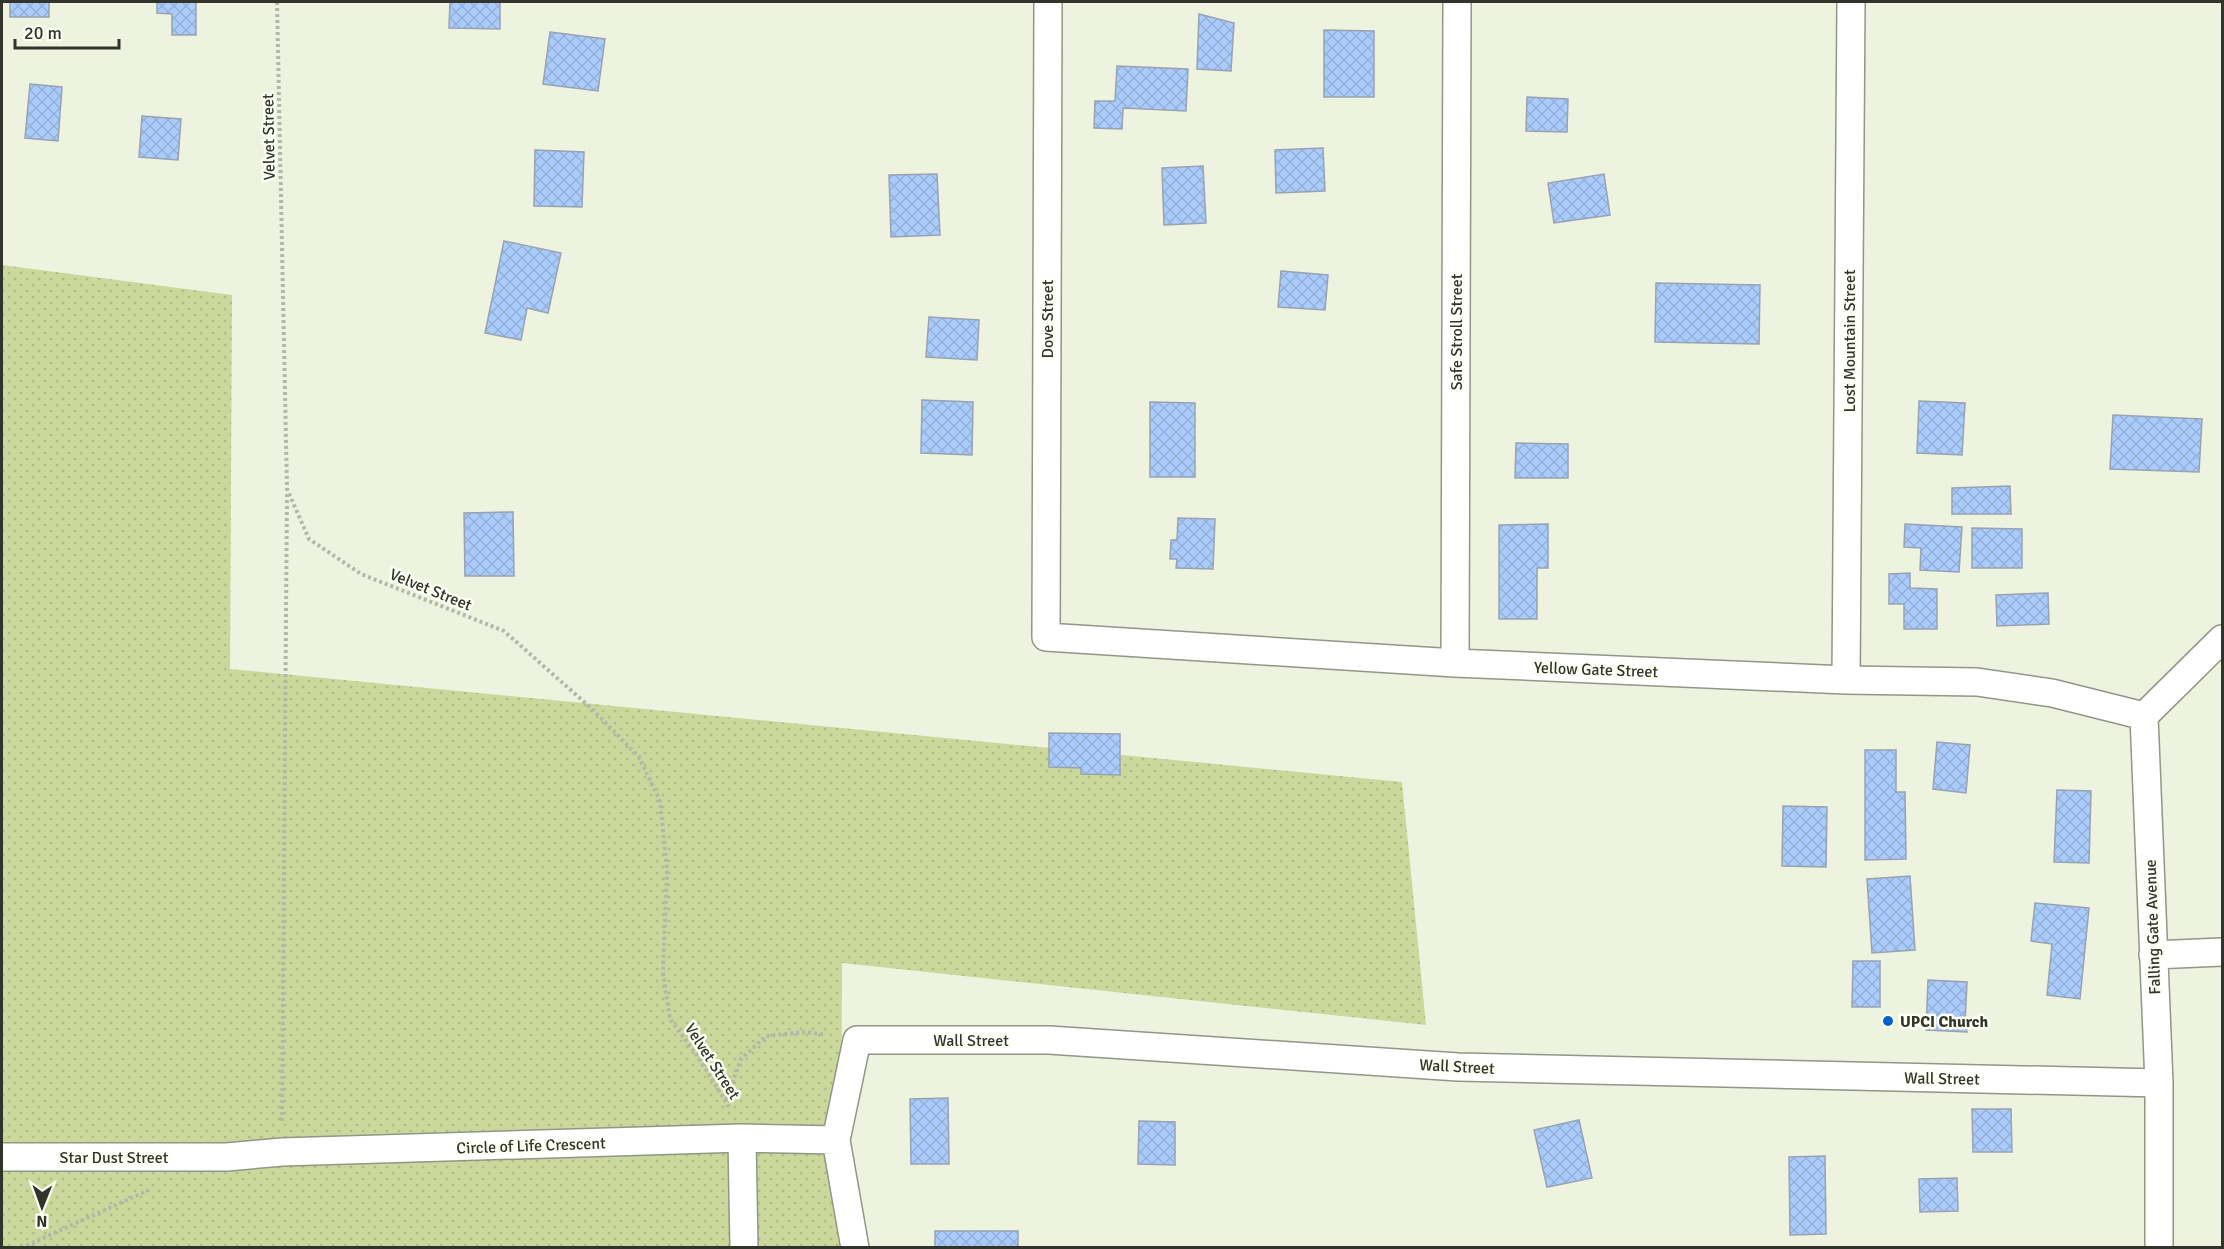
<svg xmlns="http://www.w3.org/2000/svg" width="2224" height="1249" font-family="Signika,sans-serif">
  <style>
    .grass { fill: url(#grass-dots) }
    .building { fill: url(#building-cross-hatch); stroke: #98a2b1; stroke-width: 1.5 }
    .lines { fill: none; stroke-linecap: round; stroke-linejoin: round }
    .minor-casing { stroke: #919685; stroke-width: 30 }
    .path { stroke: #b3b7a8; stroke-width: 4; stroke-dasharray: 3 3; stroke-linecap: butt }
    .minor { stroke: #fff; stroke-width: 27 }
    .poi-dot { fill: #0263cb; stroke: #fcfff4; stroke-width: 2 }
    .labels { text-anchor: middle; stroke-width: 5; stroke-linejoin: round; paint-order: stroke }
    .street-label { font-size: 16px; fill: #32342c; stroke: #fcfff4 }
    .poi-label { font-size: 16px; font-weight: bold; fill: #32342c; stroke: #fcfff4; text-anchor: start }
  </style>
  <defs>
    <pattern id="grass-dots" width="8" height="8" patternUnits="userSpaceOnUse" patternTransform="scale(1.5)"><rect width="8" height="8" fill="#cbd89c"/><path d="M2 2h.1M6 6h.1" fill="none" stroke="#afba87" stroke-width="1.8" stroke-linecap="round"/></pattern>
    <pattern id="building-cross-hatch" width="8" height="8" patternUnits="userSpaceOnUse" patternTransform="scale(1.5)"><rect width="8" height="8" fill="#aaccfc"/><path d="M0 0l8 8M0 8l8-8" fill="none" stroke="#93b0d8"/></pattern>
  </defs>
  <rect width="100%" height="100%" fill="#eef3e0"/>
  <!-- grass -->
  <path class="grass" d="M2,265l230,30 -2,374 1172,113 24,243 -584,-62 -1,284 -839,1z"/>
  <!-- building -->
  <path class="building" d="M10,2h39v15h-39z
    M157,2h39v33h-24v-21l-15,-1z
    M450,2h50v27l-51,-1z
    M1199,14l35,9 -3,48 -34,-2z
    M1324,30l50,1v66h-50z
    M550,32l55,7 -7,52 -55,-7z
    M1117,66l71,3 -2,42 -63,-3 -1,21 -28,-1 1,-27h20z
    M30,84l32,3 -4,54 -33,-3z
    M1527,97l41,2 -1,33 -41,-1z
    M142,116l39,3 -3,41 -39,-3z
    M1323,148l2,43 -49,2 -1,-43z
    M535,150l49,2 -2,55 -48,-1z
    M1203,166l3,57 -42,2 -2,-57z
    M937,174l3,61 -49,2 -2,-62z
    M1604,174l6,41 -56,8 -6,-40z
    M504,241l57,12 -13,60 -21,-5 -6,32 -36,-7z
    M1281,271l47,4 -3,35 -47,-3z
    M1656,283l104,2 -1,59 -104,-2z
    M929,317l50,3 -2,40 -51,-3z
    M922,400l51,2 -1,53 -51,-2z
    M1919,401l46,2 -3,52 -45,-2z
    M1150,402l45,1v74h-45z
    M2113,415l89,4 -3,53 -89,-3z
    M1516,443l52,1v34h-53z
    M2010,486l1,28h-59v-26z
    M513,512l1,64h-49l-1,-63z
    M1178,518l37,1 -2,50 -37,-1 1,-9h-7l1,-19h6z
    M1548,524v44h-11v51h-38v-94z
    M1905,524l57,3 -3,45 -39,-2 1,-22 -17,-1z
    M1972,528l50,1v39h-50z
    M1910,573v15l27,1v40h-33v-25h-15v-30z
    M2048,593l1,31 -52,2 -1,-31z
    M1049,733l71,1v41l-39,-1v-6l-32,-1z
    M1937,742l33,3 -4,48 -33,-4z
    M1865,750h31v42h9l1,67 -41,1z
    M2057,790l34,1 -2,72 -35,-1z
    M1783,806l44,1 -1,60 -44,-1z
    M1910,876l5,74 -43,3 -5,-74z
    M2035,903l54,5 -9,91 -33,-4 5,-51 -21,-3z
    M1853,961h27v46h-28z
    M1928,980l39,2 -2,41 2,9 -41,-2z
    M948,1098l1,66h-38l-1,-65z
    M1972,1109h39l1,43h-39z
    M1579,1120l13,58 -45,9 -13,-57z
    M1139,1121l36,1v43l-37,-1z
    M1825,1156l1,78 -36,1 -1,-78z
    M1957,1178l1,33 -38,1 -1,-33z
    M935,1231h83v17h-83z"/>
  <g class="lines">
    <defs>
      <path id="minor" d="M1048,2l-2,635 409,26 391,17 131,2 75,11 92,23
        M1455,663l2,-661
        M1846,680l5,-678
        M2153,955l69,-3
        M742,1138l2,110
        M2,1157h225l55,-5 460,-14 94,2
        M855,1248l-19,-108 21,-100h192l409,27 701,16
        M2159,1248v-165l-15,-367 78,-77"/>
    </defs>
    <!-- minor casing -->
    <use href="#minor" class="minor-casing"/>
    <!-- path -->
    <path class="path" d="M277,2l10,487 22,50 52,35 143,57 87,77 48,49 21,44 7,68 -4,104 7,46 28,38 31,50
      M726,1100l15,-41 25,-23 41,-4 19,3
      M282,1121l5,-628
      M21,1248l128,-58"/>
    <!-- minor -->
    <use href="#minor" class="minor"/>
  </g>
  <!-- markers -->
  <circle class="poi-dot" cx="1888" cy="1021" r="6"/>
  <g class="labels">
    <!-- street labels -->
    <g class="street-label">
      <text transform="translate(268 137) rotate(-91)" y="6">Velvet Street</text>
      <text transform="translate(1047 319) rotate(-90)" y="6">Dove Street</text>
      <text transform="translate(1456 332) rotate(-90)" y="6">Safe Stroll Street</text>
      <text transform="translate(1849 341) rotate(-90)" y="6">Lost Mountain Street</text>
      <text transform="translate(431 589) rotate(22)" y="6">Velvet Street</text>
      <text transform="translate(1596 669) rotate(2)" y="6">Yellow Gate Street</text>
      <text transform="translate(2152 927) rotate(-92)" y="6">Falling Gate Avenue</text>
      <text x="971" y="1046">Wall Street</text>
      <text transform="translate(713 1061) rotate(57)" y="6">Velvet Street</text>
      <text transform="translate(1457 1066) rotate(3)" y="6">Wall Street</text>
      <text transform="translate(1942 1078) rotate(1)" y="6">Wall Street</text>
      <text transform="translate(531 1145) rotate(-2)" y="6">Circle of Life Crescent</text>
      <text x="114" y="1163">Star Dust Street</text>
    </g>
    <!-- poi labels -->
    <g class="poi-label">
      <text x="1900" y="1027">UPCI Church</text>
    </g>
  </g>
  <!-- border -->
  <rect width="2224" height="1249" fill="none" stroke="#32342c" stroke-width="6"/>
  <!-- north arrow -->
  <g transform="translate(42 1207) rotate(181)" stroke="#fcfff4" stroke-width="4.5" paint-order="stroke">
  <path d="M0-4.5L10 22L0 15L-10 22Z" fill="#32342c"/>
  <text y="-9" font-size="16" font-weight="bold" text-anchor="middle" fill="#32342c">N</text>
  </g>
  <!-- scale -->
  <path d="M15 39v9h104v-9" fill="none" stroke="#32342c" stroke-width="3"/>
  <text x="24" y="39" font-size="18" fill="#32342c" stroke="#fcfff4" stroke-width="4.5" paint-order="stroke">20 m</text>
</svg>
